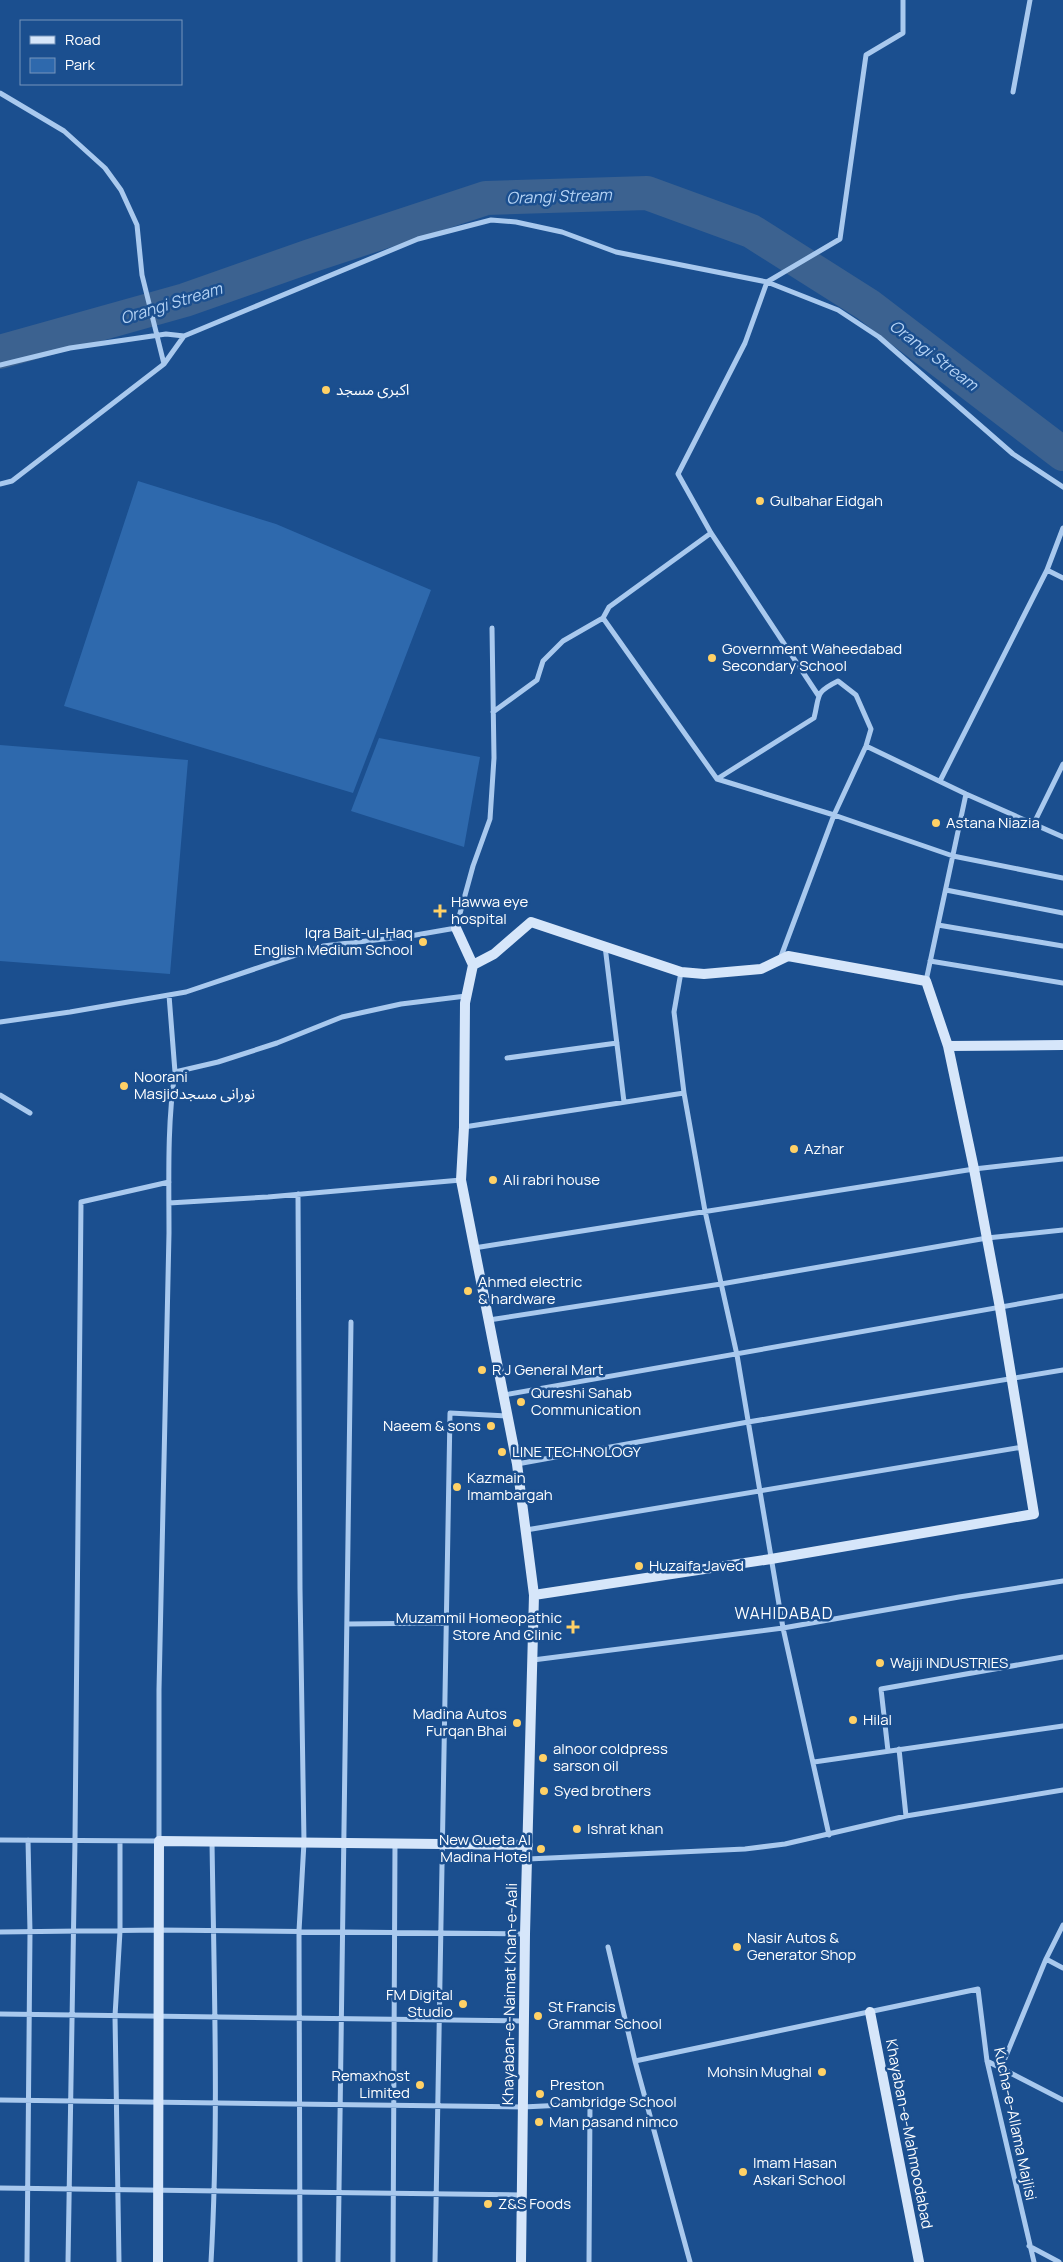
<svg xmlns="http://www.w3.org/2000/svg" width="1063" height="2262" font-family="Manrope,'Noto Sans Arabic',sans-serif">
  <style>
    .green { fill: #2e69ad }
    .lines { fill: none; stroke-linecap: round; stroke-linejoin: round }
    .river { stroke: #3c6290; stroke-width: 34 }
    .street { stroke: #a9c9ee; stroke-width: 5 }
    .secondary { stroke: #d6e6fa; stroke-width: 10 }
    .poi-dot { fill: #ffd166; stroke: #1b4f8f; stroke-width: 2 }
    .labels { text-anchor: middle; stroke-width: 5; stroke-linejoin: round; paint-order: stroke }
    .poi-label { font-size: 15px; fill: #fff; stroke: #1b4f8f; text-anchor: start }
    .street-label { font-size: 15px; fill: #fff; stroke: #1b4f8f }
    .water-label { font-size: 16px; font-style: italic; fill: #b5d3f5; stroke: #1b4f8f }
    .neighbourhood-label { font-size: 16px; letter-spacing: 1px; fill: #fff; stroke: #1b4f8f }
  </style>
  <rect width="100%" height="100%" fill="#1b4f8f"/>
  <!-- green -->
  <path class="green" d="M138,481l138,43 155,66 -78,203 -289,-87z
    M379,738l101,19 -16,90 -113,-36z
    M0,745l188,15 -18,214 -170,-13z"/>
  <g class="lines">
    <!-- river -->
    <path class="river" d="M0,352l185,-52 125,-44 176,-58 161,-5 104,38 117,74 195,149"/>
    <!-- street -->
    <path class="street" d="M1013,92l17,-92
      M0,93l64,38 41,37 16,22 16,35 5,50 22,89
      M0,365l70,-17 96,-14 18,2
      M0,484l12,-3 152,-117 20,-28 234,-97 73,-19 25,2 46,10 54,20 151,30 71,28 41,27 134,117 50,33
      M1047,570l16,8
      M603,618l114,161 97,-61c6,-23 0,-25 24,-37l18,14 15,34 -5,17 -32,69 -54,144
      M818,695l-107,-162 -33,-59 67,-131 22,-61 73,-43 26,-184 37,-22v-33
      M493,712l44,-32 6,-19 20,-20 40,-23 6,-11 102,-74
      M866,746l100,48 97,43
      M717,779l117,36 119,41 110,22
      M940,781l107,-211 16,-42
      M1034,823l29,-59
      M946,890l117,23
      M938,925l125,21
      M605,946l19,156
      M930,961l133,22
      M681,972l-7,40 10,81 21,118 32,144 46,273 46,207
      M926,981l40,-187
      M169,995l6,77
      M0,1022l70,-10 116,-20 137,-46 87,-10 46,-8 17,-62 17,-47 4,-61 -2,-130
      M507,1058l110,-15
      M0,1095l30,18
      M464,1127l220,-34
      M298,1194l2,395 4,253 -5,89 1,331
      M169,1203l99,-6 193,-17
      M474,1248l500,-79 89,-10
      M489,1320l232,-36 266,-46 76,-8
      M504,1395l559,-99
      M517,1464l231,-42 315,-52
      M526,1530l497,-83
      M348,1624l98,-1
      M533,1660l250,-32 176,-31 104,-16
      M899,1749l7,67
      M888,1751l-7,-62 182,-32
      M814,1762l249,-36
      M0,1840l159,1v-151l10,-457c0,-54 -2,-108 6,-161l43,-10 59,-19 65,-26 59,-13 65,-8
      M528,1859l217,-10 40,-5 121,-28 157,-26
      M0,1932l159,-2 366,4
      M608,1947l27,114 55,201
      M1046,1959l17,9
      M0,2014l524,7
      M635,2061l343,-72 9,72 47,201
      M987,2061l76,39
      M1001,2068l45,-109 17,-34
      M0,2100l523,7 123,-6
      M0,2188l521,7
      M1029,2246l30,16
      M27,2262l3,-330 -2,-92
      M68,2262l7,-422 6,-638 88,-20
      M119,2262l-4,-246 5,-85v-90
      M211,2262c8,-140 3,-280 1,-421
      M338,2262l13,-940
      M393,2262l2,-419
      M435,2262l15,-849 57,3
      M589,2262l1,-158"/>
    <!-- secondary -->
    <path class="secondary" d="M456,928l17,37 -8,38 -1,124 -3,53 56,284 17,131 -9,339 -4,328
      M473,965l21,-11 37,-32 150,50 23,2 57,-5 27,-13 138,25 22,65 26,123 26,139 34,206 -263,45 -237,36
      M948,1046l115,-1
      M870,2012l49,250
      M158,2262l1,-421 369,4"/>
  </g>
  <!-- markers -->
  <g class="poi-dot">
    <circle cx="326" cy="390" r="5"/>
    <circle cx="760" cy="501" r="5"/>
    <circle cx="712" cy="658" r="5"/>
    <circle cx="936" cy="823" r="5"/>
    <path d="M437.5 903.5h5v5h5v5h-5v5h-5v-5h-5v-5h5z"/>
    <circle cx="423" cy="942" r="5"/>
    <circle cx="124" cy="1086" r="5"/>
    <circle cx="794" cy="1149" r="5"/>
    <circle cx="493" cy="1180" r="5"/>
    <circle cx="468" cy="1291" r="5"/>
    <circle cx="482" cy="1370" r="5"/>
    <circle cx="521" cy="1402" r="5"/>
    <circle cx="491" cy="1426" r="5"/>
    <circle cx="502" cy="1452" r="5"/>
    <circle cx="457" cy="1487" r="5"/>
    <circle cx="639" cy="1566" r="5"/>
    <path d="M570.5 1619.5h5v5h5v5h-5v5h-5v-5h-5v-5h5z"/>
    <circle cx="880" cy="1663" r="5"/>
    <circle cx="853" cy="1720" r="5"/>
    <circle cx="517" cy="1723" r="5"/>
    <circle cx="543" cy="1758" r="5"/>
    <circle cx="544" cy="1791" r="5"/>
    <circle cx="577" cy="1829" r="5"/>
    <circle cx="541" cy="1849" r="5"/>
    <circle cx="737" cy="1947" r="5"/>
    <circle cx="463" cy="2004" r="5"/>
    <circle cx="538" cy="2016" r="5"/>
    <circle cx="822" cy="2072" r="5"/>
    <circle cx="420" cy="2085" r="5"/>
    <circle cx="540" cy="2094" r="5"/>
    <circle cx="539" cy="2122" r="5"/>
    <circle cx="743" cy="2172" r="5"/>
    <circle cx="488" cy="2204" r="5"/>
  </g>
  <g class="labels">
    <!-- poi labels -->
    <g class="poi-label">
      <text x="336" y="395">اکبری مسجد</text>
      <text x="770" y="506">Gulbahar Eidgah</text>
      <text x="722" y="654">Government Waheedabad<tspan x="722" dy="17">Secondary School</tspan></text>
      <text x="946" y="828">Astana Niazia</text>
      <text x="451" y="907">Hawwa eye<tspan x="451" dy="17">hospital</tspan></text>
      <text x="413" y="938" text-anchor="end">Iqra Bait-ul-Haq<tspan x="413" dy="17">English Medium School</tspan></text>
      <text x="134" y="1082">Noorani<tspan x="134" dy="17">Masjidنورانی مسجد</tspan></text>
      <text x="804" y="1154">Azhar</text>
      <text x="503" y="1185">Ali rabri house</text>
      <text x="478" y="1287">Ahmed electric<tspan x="478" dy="17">&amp; hardware</tspan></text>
      <text x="492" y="1375">R J General Mart</text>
      <text x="531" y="1398">Qureshi Sahab<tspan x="531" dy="17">Communication</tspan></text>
      <text x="481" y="1431" text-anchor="end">Naeem &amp; sons</text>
      <text x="512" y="1457">LINE TECHNOLOGY</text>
      <text x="467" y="1483">Kazmain<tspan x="467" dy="17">Imambargah</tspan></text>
      <text x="649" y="1571">Huzaifa Javed</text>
      <text x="562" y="1623" text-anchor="end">Muzammil Homeopathic<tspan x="562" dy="17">Store And Clinic</tspan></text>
      <text x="890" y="1668">Wajji INDUSTRIES</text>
      <text x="507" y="1719" text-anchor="end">Madina Autos<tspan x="507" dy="17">Furqan Bhai</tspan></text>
      <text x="863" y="1725">Hilal</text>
      <text x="553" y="1754">alnoor coldpress<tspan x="553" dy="17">sarson oil</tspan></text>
      <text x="554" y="1796">Syed brothers</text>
      <text x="587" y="1834">Ishrat khan</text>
      <text x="531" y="1845" text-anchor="end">New Queta Al<tspan x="531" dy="17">Madina Hotel</tspan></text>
      <text x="747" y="1943">Nasir Autos &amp;<tspan x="747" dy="17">Generator Shop</tspan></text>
      <text x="453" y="2000" text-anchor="end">FM Digital<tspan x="453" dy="17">Studio</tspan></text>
      <text x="548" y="2012">St Francis<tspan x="548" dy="17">Grammar School</tspan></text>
      <text x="812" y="2077" text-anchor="end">Mohsin Mughal</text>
      <text x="410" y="2081" text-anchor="end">Remaxhost<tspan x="410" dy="17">Limited</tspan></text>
      <text x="550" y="2090">Preston<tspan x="550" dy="17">Cambridge School</tspan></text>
      <text x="549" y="2127">Man pasand nimco</text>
      <text x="753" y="2168">Imam Hasan<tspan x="753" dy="17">Askari School</tspan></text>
      <text x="498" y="2209">Z&amp;S Foods</text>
    </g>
    <!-- street labels -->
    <g class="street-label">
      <text transform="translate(510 1994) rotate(-89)" y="5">Khayaban-e-Naimat Khan-e-Aali</text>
      <text transform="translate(1015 2124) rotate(78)" y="5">Kucha-e-Allama Majlisi</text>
      <text transform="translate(909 2134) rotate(79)" y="5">Khayaban-e-Mahmoodabad</text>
    </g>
    <!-- water labels -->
    <g class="water-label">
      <text transform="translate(559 196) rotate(-2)" y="6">Orangi Stream</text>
      <text transform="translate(171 303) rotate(-17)" y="6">Orangi Stream</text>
      <text transform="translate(934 355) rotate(37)" y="6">Orangi Stream</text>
    </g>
    <!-- neighbourhood labels -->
    <g class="neighbourhood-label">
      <text x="784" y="1619">WAHIDABAD</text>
    </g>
  </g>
  <!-- legend -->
  <rect x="20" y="20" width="162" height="65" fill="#1b4f8f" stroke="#7695bc"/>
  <rect x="30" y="36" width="25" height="8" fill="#d6e6fa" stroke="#7695bc"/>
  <text x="65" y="45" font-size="15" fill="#ffffff">Road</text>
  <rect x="30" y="58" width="25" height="15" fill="#2e69ad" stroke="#7695bc"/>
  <text x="65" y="70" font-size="15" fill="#ffffff">Park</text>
</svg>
